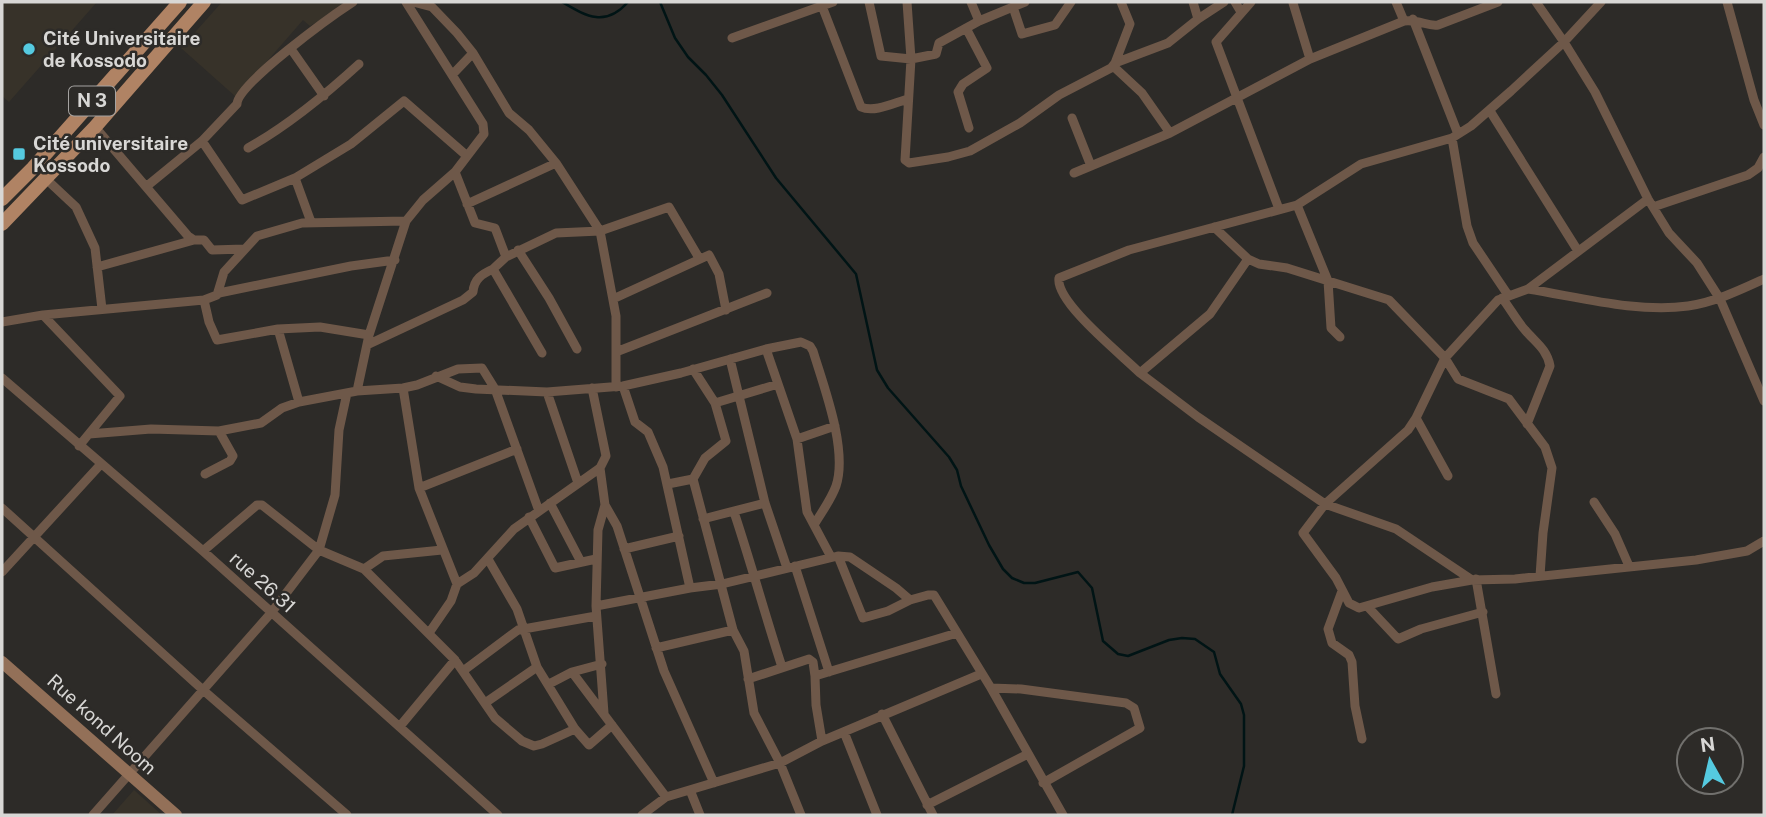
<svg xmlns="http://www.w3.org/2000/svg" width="1766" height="817" font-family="'Public Sans',sans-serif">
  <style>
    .built { fill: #373229 }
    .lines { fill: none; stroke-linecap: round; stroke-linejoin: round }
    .stream { stroke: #001415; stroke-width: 2.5 }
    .street { stroke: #6e5849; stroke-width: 9 }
    .secondary { stroke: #937058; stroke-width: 12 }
    .primary { stroke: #b08364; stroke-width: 14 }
    .poi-dot { fill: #55cae0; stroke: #2d2b28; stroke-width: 2.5 }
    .labels { text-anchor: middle; stroke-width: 5; stroke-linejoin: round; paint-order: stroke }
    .shield { fill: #2d2b28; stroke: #a5a3a1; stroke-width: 2 }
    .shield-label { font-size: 18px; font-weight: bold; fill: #d8d7d5 }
    .poi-label { font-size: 19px; font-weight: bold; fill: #d8d7d5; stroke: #2d2b28; text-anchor: start }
    .street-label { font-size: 19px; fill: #d8d7d5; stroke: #2d2b28 }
  </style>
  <rect width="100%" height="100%" fill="#2d2b28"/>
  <!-- built -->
  <path class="built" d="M2,2h95l-88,100 -7,-6z
    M222,2h129l-41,24 -7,-6 -67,77 -55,-49z
    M134,790l28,25h-50z"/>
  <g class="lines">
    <!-- stream -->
    <path class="stream" d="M562,2c24,14 43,26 66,0
      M660,2l15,36 13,19 18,18 16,20 54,83 80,96 21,96 11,18 61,69 8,13 4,16 28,59 14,24 9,9 12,5h11l43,-11 14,16 11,53 15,13 10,2 41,-16 13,-2 13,1 19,13 6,22 21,30 3,11v51l-12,49"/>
    <!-- street -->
    <path class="street" d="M413,2l19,5 25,26 16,20 36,60 20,17 27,33 44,68 16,85v71
      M869,2l12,54 30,3 25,-5 3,-11 40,-22 46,-19
      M907,2l4,57 -6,101 4,3 39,-6 22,-6 50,-28 39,-28 52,-27 4,-5 53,-20 30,-24 26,-17
      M971,2l8,19
      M1193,2l5,17
      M1235,2l6,10
      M1251,2l-35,40 63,167
      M1396,2l8,19
      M1536,2l28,40 31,50 53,107 21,34 28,30 23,36 44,102
      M1727,2l27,98 10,25
      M1293,3l17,56
      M822,6l39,101c13,6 33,-4 47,-8
      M1013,7l9,27 33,-9 16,-23
      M1413,19l45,115
      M966,28l21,40 -24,16 -5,8 11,36
      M732,38l101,-36
      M291,49l33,47
      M1115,63l15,-39 -9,-22
      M1113,66l29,27 28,40
      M452,75l21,-22
      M1490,111l88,140
      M1072,118l19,48
      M95,127l93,109 6,4h10l8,10 32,-1
      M1452,138l15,88 6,17 35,52
      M202,141l40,59 53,-22 56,-34 53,-43 63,55
      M248,148c41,-23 76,-52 111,-84
      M455,172l20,51 20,5 11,29 50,-24 44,-2 69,-24 30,51
      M1074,173l96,-40 140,-74 94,-38c15,-2 24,6 34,4l60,-23
      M45,178l31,29 19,41 7,61
      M295,178l16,44
      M147,186l55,-45 35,-37c0,-20 96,-89 116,-102
      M1648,199l-120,90 -30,11 -53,58 -29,60 -8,12 -83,74 -22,29 33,45 13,25 10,5 73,-21 40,-7 43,-1 181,-19 51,-9 17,-10
      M467,204l89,-41
      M1297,205l31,76 3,47 9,9
      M1653,207l95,-32 10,-7 6,-11
      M1214,227l34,32 11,5 28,4 102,32 56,58 13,21 51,20 36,48 7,21 -9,65 -3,43
      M518,250l31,48 28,51
      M506,257l-13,12 49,84
      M1248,259l-38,55 -70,59 58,44 127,87 71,25 76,51
      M97,267l97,-27
      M1528,289c51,8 109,24 160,17 27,-4 52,-16 76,-27
      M219,293l132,-27 44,-6
      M1502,298c8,10 14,22 23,32 10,12 22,19 25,36l-23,58
      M613,299l96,-44 10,19 7,36
      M204,300l5,22 8,18 61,-11 42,-2 49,8
      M43,315l77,81 -41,50
      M2,322l41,-7 161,-15 13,-5 7,-23 33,-36 45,-13 104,-2
      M278,329l21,73
      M367,345l96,-45 10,-8c1,-13 9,-18 20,-23
      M766,349l31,90 10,73 24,45
      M616,352l151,-59
      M730,359l35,144 22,65
      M1140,373c-18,-18 -85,-71 -81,-95l70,-28 168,-45 64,-41 91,-26 19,-12 40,-35 53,-49 37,-40
      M436,376l24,11 16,2 71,3 76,-6 58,-13 85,-24 35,-7 9,4 3,5c11,36 35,99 23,135 -5,14 -15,27 -22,39
      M2,378l201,173 295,264
      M623,386l12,36 13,10 15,35 27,121
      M403,388l16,100 38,96
      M357,391l12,-56 37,-114 17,-21 32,-28 29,-38 -1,-10 -77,-122
      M547,392l31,91
      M715,403l63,-19
      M1416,418l32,58
      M89,434l62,-5 68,2 42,-8 21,-15 17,-6 58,-11 46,-3 14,-3 41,-16 24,-1 13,21 44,122
      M797,439l38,-13
      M600,468l5,37 -7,25 -2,76 8,107
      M205,474l25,-13 3,-5 -14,-25
      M693,479l40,151 11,21 10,62 26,50 21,52
      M668,484l25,-5 12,-21 21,-17 -11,-38 -22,-34
      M419,488l98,-39
      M1594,502l21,32 14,32
      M550,503l31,59
      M605,505l12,21 47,145 50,112
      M2,508l201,182 144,125
      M734,512c17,51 31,103 48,155
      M529,517l26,51 41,-9
      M703,519l62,-16
      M624,549l55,-13
      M203,551l54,-46h5l57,45 45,19 91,91 40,58 27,23 12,5 8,-2 33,-15
      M838,556l25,62 25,-7 22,-11
      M488,559l29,50 20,58 38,62 14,16 23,-20
      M795,566l34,106
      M364,569l19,-13 59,-6
      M2,572l99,-108
      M1476,579l20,115
      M1342,591l-14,38 4,14 17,12 3,7 3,44 7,33
      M596,606l94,-18 32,-4 116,-28 12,1 46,31 14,12 18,-5h6l57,93 72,127
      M1367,606l31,33 23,-10 62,-17
      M429,633l22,-32 6,-17 17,-11 40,-44 86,-61 6,-12 -14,-68
      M656,648l77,-18
      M463,671l55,-41 78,-14
      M572,672l94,125
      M748,679l61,-20 4,3 2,14
      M549,684l23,-12 30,-8
      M991,688l30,1 105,14 8,5 6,20 -97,55
      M485,703l52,-36
      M882,714l51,101
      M401,725l54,-65
      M844,732l33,83
      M822,741l-6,-36 -1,-29 142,-43
      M690,790l10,25
      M927,805l101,-51
      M93,815l178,-202 48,-63 16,-55 4,-65 8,-37
      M642,815l24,-18 114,-34 42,-22 159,-67"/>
    <!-- secondary -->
    <path class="secondary" d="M2,662l174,153"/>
    <!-- primary -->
    <path class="primary" d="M2,199l31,-31 147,-166
      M2,224l93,-97 109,-125"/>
  </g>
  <!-- markers -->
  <g class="poi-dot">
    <circle cx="29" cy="49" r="7"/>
    <rect x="12" y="147" width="14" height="14" rx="3.5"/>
  </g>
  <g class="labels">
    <!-- shield labels -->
    <rect class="shield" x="69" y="86.5" width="46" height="29" rx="5"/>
    <g class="shield-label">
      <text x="92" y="107">N 3</text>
    </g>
    <!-- poi labels -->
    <g class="poi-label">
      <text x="43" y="45">Cité Universitaire<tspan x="43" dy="22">de Kossodo</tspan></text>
      <text x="33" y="150">Cité universitaire<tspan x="33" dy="22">Kossodo</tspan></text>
    </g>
    <!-- street labels -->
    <g class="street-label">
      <text transform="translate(263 582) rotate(42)" y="7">rue 26.31</text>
      <text transform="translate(102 724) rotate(42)" y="7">Rue kond Noom</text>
    </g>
  </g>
  <!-- border -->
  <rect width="1766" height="817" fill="none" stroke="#d8d7d5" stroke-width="7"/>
  <!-- north arrow -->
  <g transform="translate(1710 761) rotate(352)"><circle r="33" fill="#2d2b28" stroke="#71706d" stroke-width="2"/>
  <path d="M0-5L12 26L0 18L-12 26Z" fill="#55cae0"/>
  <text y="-10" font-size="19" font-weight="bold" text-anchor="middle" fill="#d8d7d5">N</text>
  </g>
</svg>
